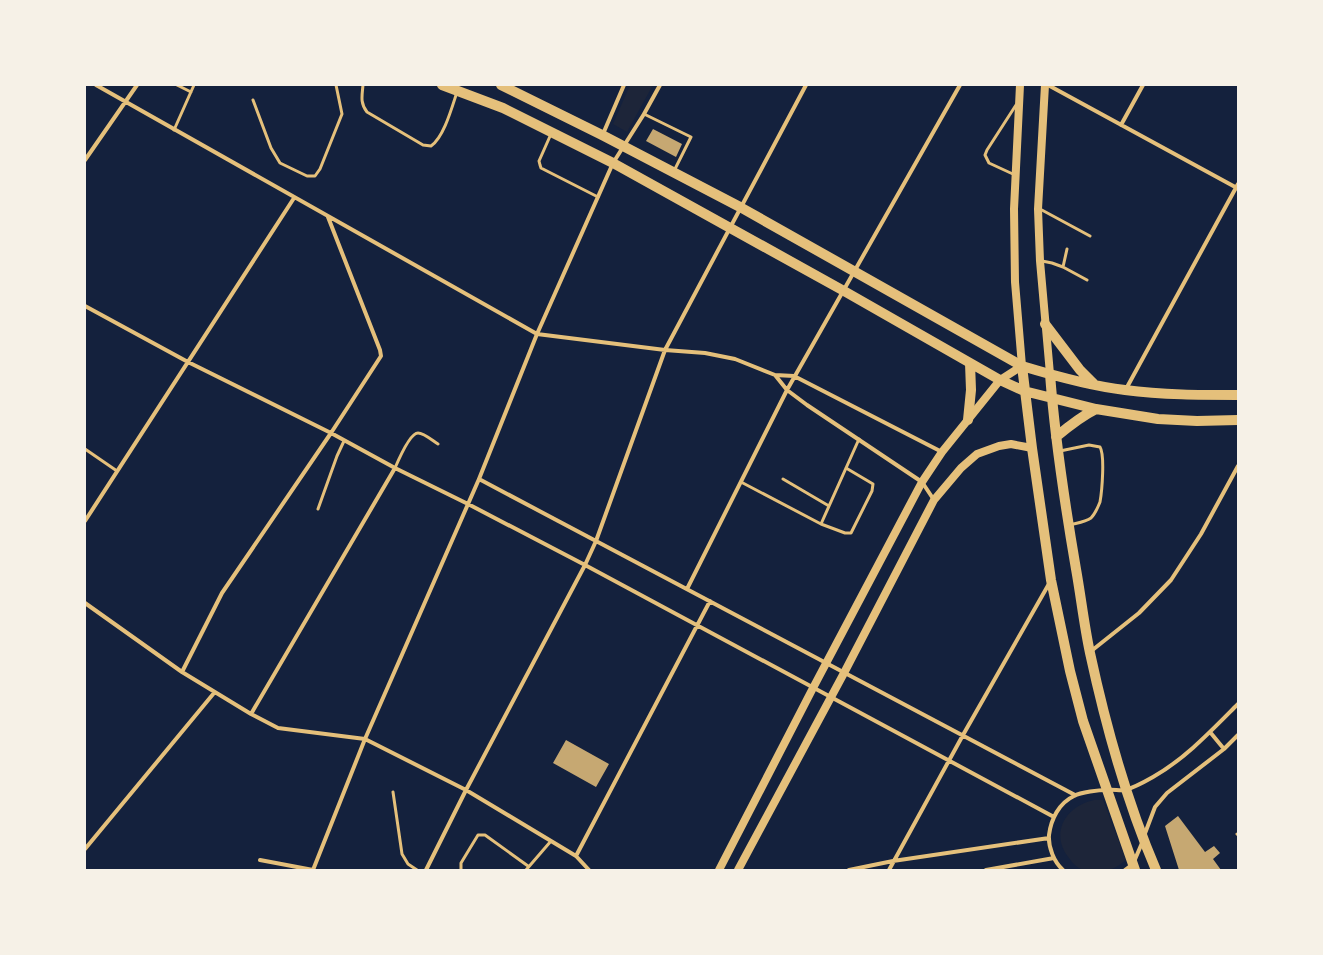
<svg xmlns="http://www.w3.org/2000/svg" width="1323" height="955" font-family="Arial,sans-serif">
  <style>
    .green { fill: #1d2539 }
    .building { fill: #c6a872 }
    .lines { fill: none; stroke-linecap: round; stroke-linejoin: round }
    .service { stroke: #e5c07b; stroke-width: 3 }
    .minor { stroke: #e5c07b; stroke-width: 4 }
    .secondary { stroke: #e5c07b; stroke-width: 8 }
    .primary { stroke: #e5c07b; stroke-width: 10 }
  </style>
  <rect width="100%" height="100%" fill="#14213d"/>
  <!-- green -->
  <path class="green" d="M630,85h23l-26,47 -14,-8z
    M1094,800h9l23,60c-13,10 -14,10 -30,10 -4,0 -9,1 -13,0 -5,-2 -11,-7 -14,-12 -20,-25 -3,-52 25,-58z"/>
  <!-- building -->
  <path class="building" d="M653,129l29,15 -6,13 -30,-16z
    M566,740l43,24 -13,23 -43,-24z
    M1178,816l27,36 9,-6 6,7 -7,6 8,11h-42l-14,-44z"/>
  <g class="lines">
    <!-- service -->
    <path class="service" d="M177,85l14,7
      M363,85c-1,11 -3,18 4,27l56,33 8,1c13,-9 21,-39 26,-54
      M253,100l18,48 9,15 27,13h8l5,-7 22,-55 -6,-29
      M644,114l47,23 -17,34
      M174,130l20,-45
      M551,134l-12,27 1,4 1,3 57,29
      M1015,175l-26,-12 -4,-8 2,-5 29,-45
      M1040,209l50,27
      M1042,261l10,2 11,4 4,-18
      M1063,267l24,13
      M85,449l32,22
      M1060,451l29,-6 11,2c5,8 2,44 0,55 -2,5 -5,12 -9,16 -6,4 -14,5 -21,7
      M395,468c3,-7 15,-35 23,-35 6,0 15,8 20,11
      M783,479l46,27
      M741,482l80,42 24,9h6l21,-42 1,-7 -27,-16
      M318,509l19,-53 7,-15
      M821,524l38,-85
      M393,792l9,62 6,10 9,6
      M1237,834l1,1
      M461,870v-7l17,-28h7l43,31
      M526,870l25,-29"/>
    <!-- minor -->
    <path class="minor" d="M96,85l441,249 128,16 40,3 30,6 40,16 19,1 148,76
      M1048,85l189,103
      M1121,125l22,-40
      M603,134l21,-49
      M85,160l52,-75
      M85,306l103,56 143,71 64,35 73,36 117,61 469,252
      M775,375l12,15 20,15 115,77 12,18
      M1126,389l112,-205
      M479,479l596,316
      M85,521l209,-323
      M687,589l100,-199 173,-305
      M85,603l97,69 69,42 27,14 87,11 101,51 110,66 13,14
      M1090,652l49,-39 32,-33 30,-46 37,-68
      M182,672l40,-79 109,-160 50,-77 -1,-6 -52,-133
      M251,714l144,-246
      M1210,732l14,17
      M1144,836l11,-29 12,-14 57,-44 14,-14
      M85,849l129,-156
      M576,856l134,-255
      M260,860l53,10
      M313,870l52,-131 114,-260 58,-145 76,-171 31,-49 16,-29
      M426,870l40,-80 119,-225 11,-24 69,-191 141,-265
      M849,870l44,-9 156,-23
      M889,870l74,-135 87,-153
      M986,870l68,-12
      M1063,870c-9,-8 -15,-23 -14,-35 2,-16 10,-32 25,-39 7,-4 25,-6 33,-6 6,-1 13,1 18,0 8,-2 21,-9 28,-13 32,-18 59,-47 85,-73
      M1125,870l8,-6 9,-21"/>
    <!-- secondary -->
    <path class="secondary" d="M1045,85l-7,124 2,52 10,113
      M719,870l94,-182 109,-206 20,-30 58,-72 22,-14 -7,-84 -1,-73 6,-124
      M738,870l106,-197 90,-173 27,-32 16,-14 22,-8 12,-2 21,4"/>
    <!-- primary -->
    <path class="primary" d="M442,85l61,23 110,55 231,128 156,89 24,11 72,18 62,10 39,2 41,-1
      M501,85l101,50 138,72 282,159c33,10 68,20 103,24 38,5 76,5 113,5
      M1045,324l35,46 15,15
      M1022,366l10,82 19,132 19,91 13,50 52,149
      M1050,374c5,66 15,131 26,195 5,28 8,56 14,84 16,74 36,147 66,217
      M968,420l3,-30 -1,-27
      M1056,437c13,-11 24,-20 40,-28"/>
  </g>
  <!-- border -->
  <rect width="1323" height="955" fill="none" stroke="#f6f1e7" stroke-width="172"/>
</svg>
